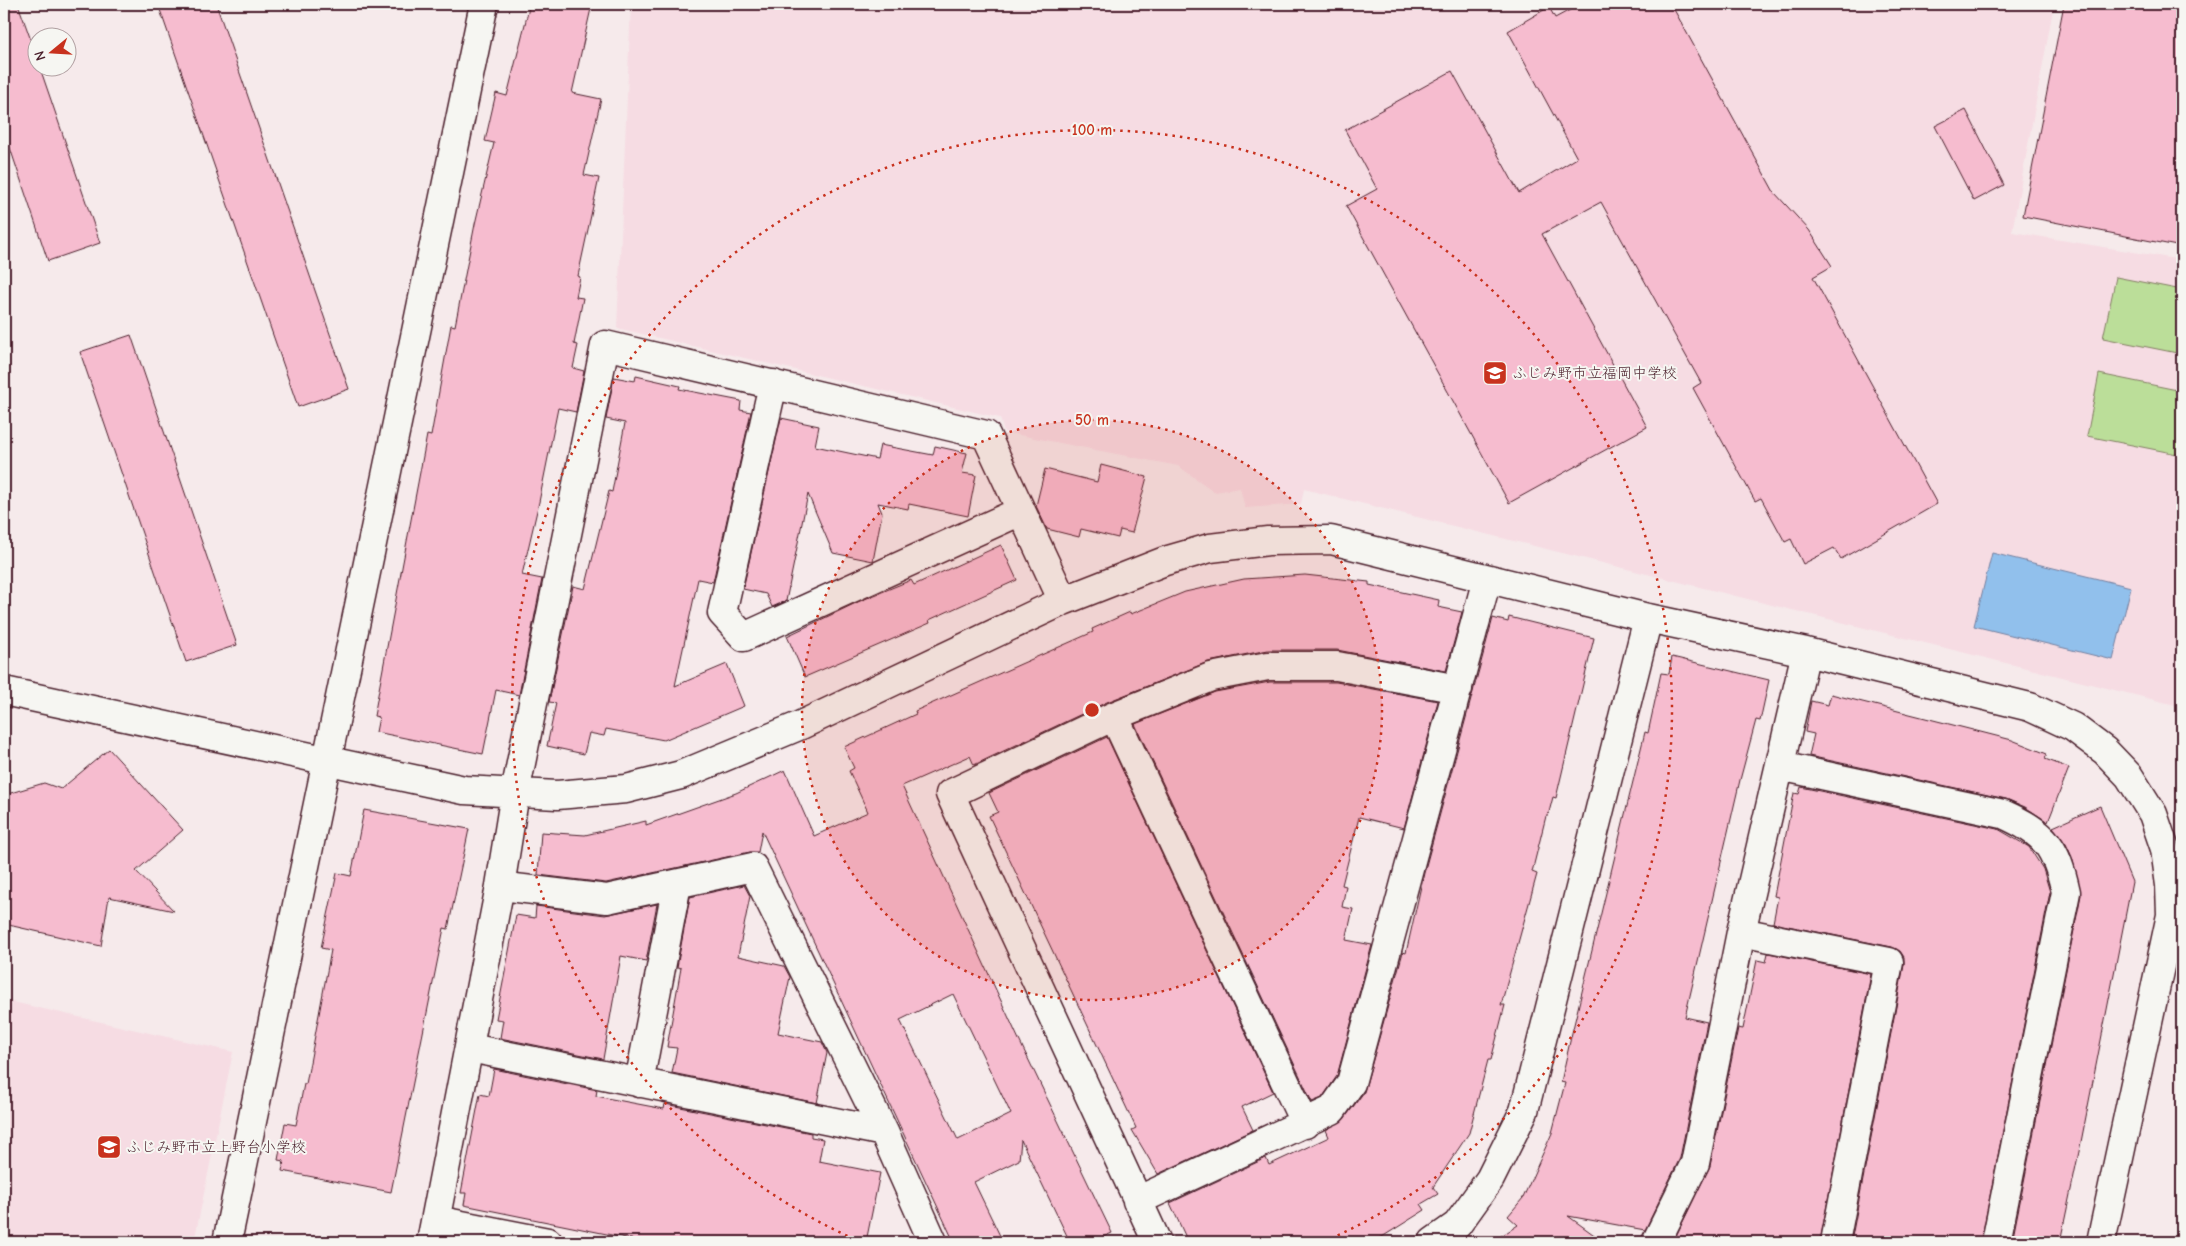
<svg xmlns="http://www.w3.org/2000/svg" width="2186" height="1246" font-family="'Comic Neue','Klee One',sans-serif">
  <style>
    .built { fill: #f6dce3 }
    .green { fill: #bbde99; stroke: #827e62 }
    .water { fill: #91c0ec; stroke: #75809f }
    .building { fill: #f6bccf; stroke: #4a1f2b; fill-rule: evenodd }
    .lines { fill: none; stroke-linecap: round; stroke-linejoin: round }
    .minor-casing { stroke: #4a1f2b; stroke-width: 31 }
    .minor { stroke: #f6f6f2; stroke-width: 28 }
    .ring { fill: none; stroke: #c8321e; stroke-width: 2.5; stroke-dasharray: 2.5 5 }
    .labels { text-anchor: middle; stroke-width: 4; stroke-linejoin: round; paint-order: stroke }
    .poi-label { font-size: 15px; fill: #4a1f2b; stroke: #f6f6f2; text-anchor: start }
    .centre { fill: #c8321e; stroke: #f6f6f2; stroke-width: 2.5 }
    .ring-label { font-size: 15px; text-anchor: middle; font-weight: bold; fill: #c8321e; stroke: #f6f6f2; stroke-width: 4; stroke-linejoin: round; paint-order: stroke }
  </style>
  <rect width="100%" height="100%" fill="#f6eaeb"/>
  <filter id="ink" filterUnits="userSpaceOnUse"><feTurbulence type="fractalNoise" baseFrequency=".02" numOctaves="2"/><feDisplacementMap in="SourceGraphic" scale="10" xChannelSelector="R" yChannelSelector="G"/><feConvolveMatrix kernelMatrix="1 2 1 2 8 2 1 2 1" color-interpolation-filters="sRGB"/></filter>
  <g filter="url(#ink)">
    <!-- built -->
    <path class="built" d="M631,4h1423l-42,228 170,28v415l-7,30 -871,-216 -3,15 -56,4 -5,-20 -25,4 -37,-26 -174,-34 -4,-14 -383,-90z
      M4,1000l229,52 -39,190h-190z"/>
    <!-- green -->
    <path class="green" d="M2116,277l66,13v64l-79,-16z
      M2099,374l83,17v64l-95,-19z"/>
    <!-- water -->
    <path class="water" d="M1992,553l139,34 -18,73 -139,-34z"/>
    <!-- building -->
    <path class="building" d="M4,4h14l20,56v8h2l60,175 -52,18 -44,-131z
      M158,4h58l133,385 -51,18z
      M530,4h62l-20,89 29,6 -17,76 15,3 -21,98 2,1 -4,20 7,1 -9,46 4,1 -5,23 11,3 -8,41 -18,-4 -19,94 -17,73 20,4 -23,116 -23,-5 -13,64 -107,-22 3,-15 -5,-1 53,-281 4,1 20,-111 4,1 20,-102 19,-81 -9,-2 11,-48 11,3z
      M1581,4h90l103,188 35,38 23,36 -19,11 124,227 -96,55 -7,-11 -31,16 -12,-25 -6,3 -24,-44 -6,3 -62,-113 8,-5 -100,-181 -59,32 105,193 -138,76 -163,-297 31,-17 -32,-59 107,-59 67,122 58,-35 -69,-127 41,-24 6,11z
      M2064,4h118v243l-159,-31z
      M1966,110l38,75 -30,16 -39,-75z
      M131,335l106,310 -51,17 -106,-310z
      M636,376l44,10 -1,3 62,12 -1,9 11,2 -38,170 -15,-3 -23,107 52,-22 17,42 -80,34 -58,-11 -2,7 -15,-3 -5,21 -37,-8 9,-43 -7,-1 24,-116 12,3 24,-98 3,1 13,-69 -19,-4 8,-42 21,4z
      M781,418l38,8 -4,20 62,13 3,-14 53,10 2,-9 32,7 -5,20 14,2 -8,41 -59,-12 -1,5 -30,-6 4,10 -9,48 -40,-8 -25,-59 -22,107 -14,6 -6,-13 -23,-5z
      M1101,465l46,12 -15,56 -12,-3 -2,8 -37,-9 -2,8 -32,-8 -11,-23 9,-37 52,13z
      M1001,545l16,35 -88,40 1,3 -125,54 -18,-41 73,-35 51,-21 3,5z
      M1305,575l64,7v3l70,15 -1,7 24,5 -16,59 -109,-21h-69l-60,12 -101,40 -133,63 -4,-9 -68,30 118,256 92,191 -20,9h-22l-49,-102 -2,20 -45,22 29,60h-49l-192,-411 -4,21h-8l-144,31 -68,-8 3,-43 44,3 61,-14v4l90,-32 49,-23 29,66 54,-24 -19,-41 5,-3 -10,-21 72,-33 -1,-3 178,-79 -1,-3 38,-17 1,2 54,-22 59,-13zM953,994l58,120 -53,26 -58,-120z
      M1509,617l85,21 -38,160 -3,-1 -5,19h-2l-14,56 5,2 -36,131h4l-14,55h-3l-19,73 -36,54 5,7 -17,10 4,6 -51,32h-186l-18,-39 96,-45 3,7 60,-28 -3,-7 18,-11 20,-27 39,-140 3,1 18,-80 69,-255 15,4z
      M1672,657l97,23 -9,41 -4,-1 -16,60 -55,237 22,5 -27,136 -35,72 -77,-14 36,26h-112l26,-17 -10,-9 15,-18 29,-65 13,-50 -4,-1 10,-45 74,-305 3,1 13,-60 8,1z
      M1270,682h66l102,19 -34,127 -45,-11 -17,68 4,1 -4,21 11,2 -7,31 26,5 -35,131 -15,22 -10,4 -177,-378 80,-32z
      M1831,694l181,46 35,14 -2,5 24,9 -21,54 -23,-15 -19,-8 -197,-43 5,-22 -9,-2 6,-31 17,4z
      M1107,737l166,355 -31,15 11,23 -95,44 -26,-44 4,-2 -147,-312 9,-4 -9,-19z
      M109,749l74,81 -47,41 38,40 -65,-14 -8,49 -97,-22v-129l40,-12 17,6z
      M1801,787l197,42 31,18 14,22 7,23 -69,350h-130l53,-277v-8l-4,-6 -8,-4 -119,-24 5,-26 -4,-1 20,-103 5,1z
      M2100,806l32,76 -51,260 -21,100h-48l69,-347 -9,-38 -6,-13 -13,-17z
      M364,810l105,19 -21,100 -4,-1 -53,264 -109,-21 2,-10 -6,-1 7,-37 11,2 8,-41h2l25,-134 -10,-2 16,-75 14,3z
      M744,885l6,11 -12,60 46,10 6,11 -12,56 44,9 5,11 -10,50 -145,-30 5,-25 -10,-1 14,-79 -4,-1 13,-70z
      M657,904l-11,57 -25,-5 -18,103 -103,-21 3,-18 -7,-1 20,-104 19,3 1,-12 69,9z
      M1768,953l103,21 -51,268h-109l-35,-6 34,-70 28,-138 5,1 14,-69 9,2z
      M494,1069l103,21 -1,6 68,13 1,-5 146,29v4l12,2 -4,22 61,12 -14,69h-220l-182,-37 2,-12h-5l19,-99 9,2z"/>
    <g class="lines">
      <defs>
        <path id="minor" d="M773,384l-51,229 22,24 277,-126
          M1806,652l-65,280 148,30 -54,280
          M4,691l460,99 93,5 69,-6 55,-14 120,-50 262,-124 102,-40 45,-13 58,-7 63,-1 317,78 158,34 224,55 43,20 32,24 24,25 24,38 12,35 5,36 1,30 -70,327
          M1114,716l191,408
          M1780,766l223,48c43,19 53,33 63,78l-70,350
          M500,886l107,13 146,-32 131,265 49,110
          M470,1048l414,84
          M639,1083l38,-199
          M1137,1201l195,-91 19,-27 136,-504
          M436,1220l112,22
          M227,1242l257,-1238
          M431,1242l69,-356 15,-93 90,-448 381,90 77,166
          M1157,1242l-207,-448 164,-78 97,-39 57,-11h69l121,23
          M1433,1242l24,-17 33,-46 34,-68 124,-493
          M1656,1242l39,-79 46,-231"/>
      </defs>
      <!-- minor casing -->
      <use href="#minor" class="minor-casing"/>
      <!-- minor -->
      <use href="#minor" class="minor"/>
    </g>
  </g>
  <!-- distance rings -->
  <circle cx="1092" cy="710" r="290" fill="#c8321e" fill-opacity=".12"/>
  <g class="ring">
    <circle cx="1092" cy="710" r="290"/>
    <path d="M861 1242A580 580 0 1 1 1323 1242"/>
  </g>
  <!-- icons -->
  <defs>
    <symbol id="school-square" viewBox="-11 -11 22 22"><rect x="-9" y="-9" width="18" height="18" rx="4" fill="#c8321e" stroke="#f6f6f2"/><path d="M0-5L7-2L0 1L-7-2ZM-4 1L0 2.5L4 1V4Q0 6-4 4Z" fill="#fff"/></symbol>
  </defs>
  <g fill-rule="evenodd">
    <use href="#school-square" x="1481" y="359" width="28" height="28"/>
    <use href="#school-square" x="95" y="1133" width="28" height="28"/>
  </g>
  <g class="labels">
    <!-- poi labels -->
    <g class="poi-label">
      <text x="1512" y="378">ふじみ野市立福岡中学校</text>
      <text x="126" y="1152">ふじみ野市立上野台小学校</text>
    </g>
  </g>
  <circle cx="1092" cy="710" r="8" class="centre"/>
  <g class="ring-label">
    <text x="1092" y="135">100 m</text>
    <text x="1092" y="425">50 m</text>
  </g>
  <!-- margin -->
  <rect width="2186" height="1246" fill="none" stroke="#f6f6f2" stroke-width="20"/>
  <rect x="10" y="10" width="2166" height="1226" fill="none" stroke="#4a1f2b" stroke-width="2" filter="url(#ink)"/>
  <!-- north arrow -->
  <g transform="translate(52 52) rotate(252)"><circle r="24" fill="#f6f6f2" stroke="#b1a0a2"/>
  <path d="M0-4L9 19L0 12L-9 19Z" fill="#c8321e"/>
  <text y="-8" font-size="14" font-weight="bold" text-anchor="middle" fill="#4a1f2b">N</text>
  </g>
</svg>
